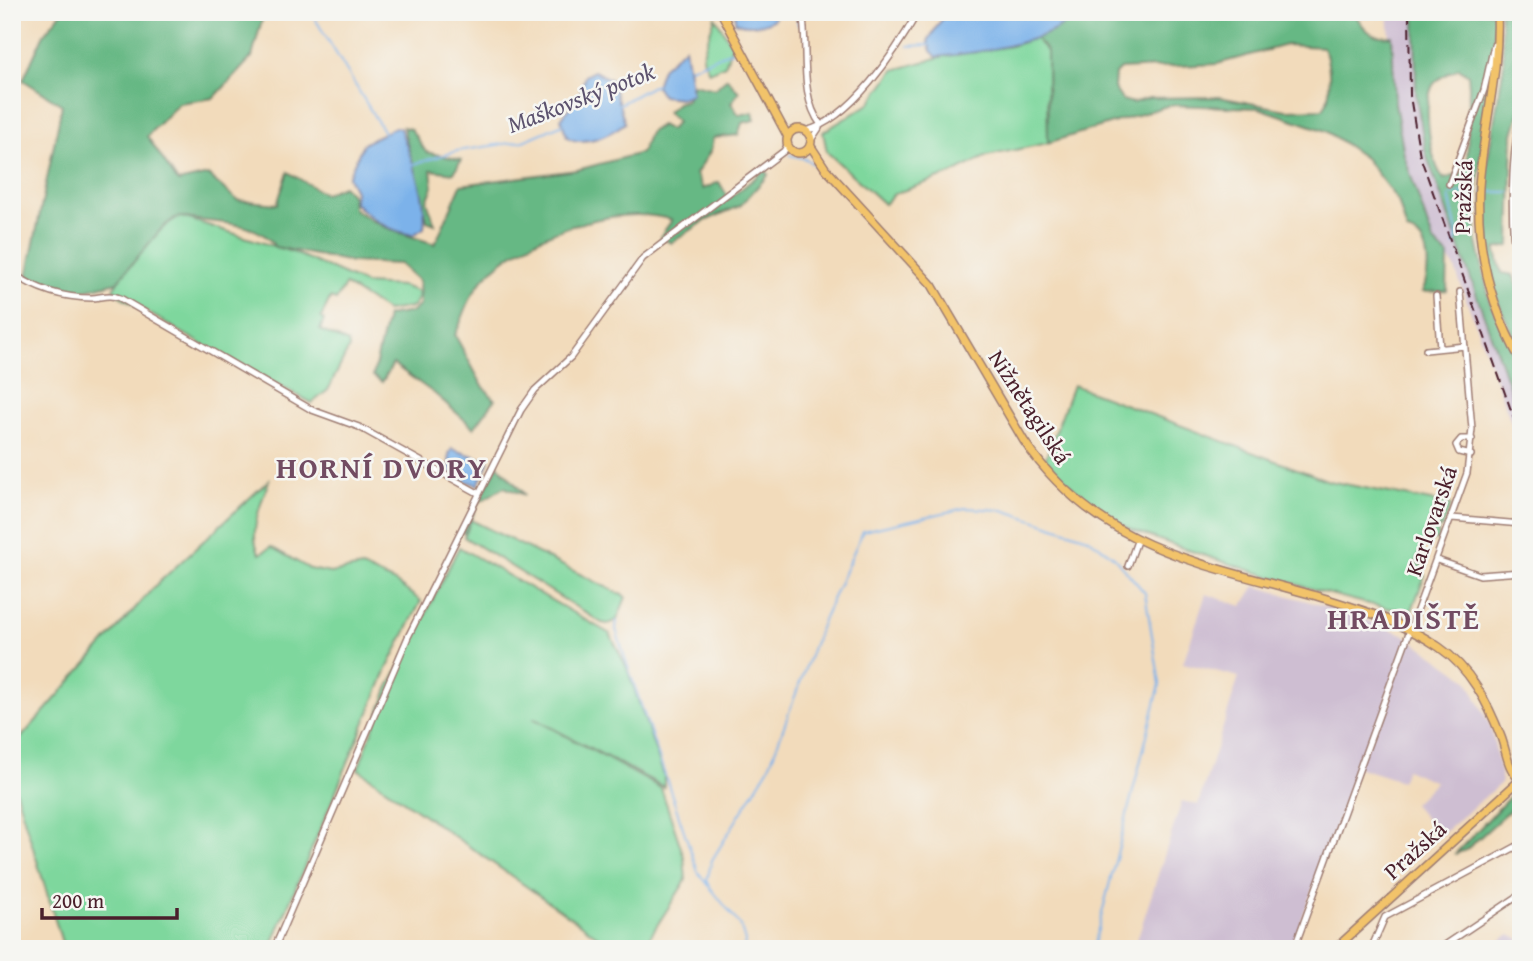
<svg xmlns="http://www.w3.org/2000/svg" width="1533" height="961" font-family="'Gentium Book Plus',serif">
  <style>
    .industrial { fill: #cebed2 }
    .green { fill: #7ed79d; stroke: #647b64; stroke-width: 2 }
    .forest { fill: #66b884; stroke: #586c58; stroke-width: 2; fill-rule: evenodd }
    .water { fill: #7cb2ea; stroke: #63688a; stroke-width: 2 }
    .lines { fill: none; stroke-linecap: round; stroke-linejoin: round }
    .stream { stroke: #7cb2ea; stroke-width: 2 }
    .minor-casing { stroke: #9e7d73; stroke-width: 8 }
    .major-casing { stroke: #9e7d73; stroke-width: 10 }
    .minor { stroke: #fff; stroke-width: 5 }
    .major { stroke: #f2c36a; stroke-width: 7 }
    .rail { stroke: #4a1f2b; stroke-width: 2; stroke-dasharray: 10 5; stroke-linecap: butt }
    .labels { text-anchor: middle; stroke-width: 5; stroke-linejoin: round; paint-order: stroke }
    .street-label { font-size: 23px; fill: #4a1f2b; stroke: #f6f6f2 }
    .water-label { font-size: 24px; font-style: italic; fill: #5c526e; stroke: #f6f6f2 }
    .district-label { font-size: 30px; font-weight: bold; letter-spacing: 2px; fill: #724c62; stroke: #f6f6f2 }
  </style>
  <rect width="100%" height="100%" fill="#f6f6f2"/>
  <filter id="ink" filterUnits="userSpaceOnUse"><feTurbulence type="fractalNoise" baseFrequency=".0143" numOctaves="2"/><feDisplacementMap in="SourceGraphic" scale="14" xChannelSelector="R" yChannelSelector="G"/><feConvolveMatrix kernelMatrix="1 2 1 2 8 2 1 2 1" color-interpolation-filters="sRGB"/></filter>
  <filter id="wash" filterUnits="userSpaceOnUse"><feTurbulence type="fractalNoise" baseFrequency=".00686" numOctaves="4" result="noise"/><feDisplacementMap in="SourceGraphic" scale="28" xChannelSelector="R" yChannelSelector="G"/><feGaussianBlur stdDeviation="1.57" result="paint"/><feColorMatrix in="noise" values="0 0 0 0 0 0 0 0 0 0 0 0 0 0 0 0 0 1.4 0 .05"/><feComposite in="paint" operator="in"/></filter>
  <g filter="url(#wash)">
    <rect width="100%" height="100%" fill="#f2dbbb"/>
    <!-- industrial -->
    <path class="industrial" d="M1388,12h27v52l11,90 95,265v30l-67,-183 -21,-25 -29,-86 -9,-52z
      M1255,586l86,25 62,23 65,46 23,48 11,54 -62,54 -27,-32 22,-22 -29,-13 -5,12 -44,-14 -66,182h-157l48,-148 16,4 41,-128 -56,-14 23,-69 36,12z
      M1509,935l12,5v9h-37z"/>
    <!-- green -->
    <path class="green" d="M715,17l17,28 -7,20 -16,7 -7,-16z
      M1035,38l12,13 1,92 -61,13 -34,17 -59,21 -10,10 -57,-52 -4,-20 46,-28 25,-34 50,-14 67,-10z
      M182,217l113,36 70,31 37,2 15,5 2,6 -6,10 -26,4 -42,-26 -9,15 -6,-2 -9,20 3,2 -4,10 28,13 1,5 -21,42 -16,13 -93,-49 -101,-59 -5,-6c10,-17 51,-71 69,-72z
      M1073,385l256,96 122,24 -9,23 -3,-1 -2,7 2,1 -1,5 -5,-1 -4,7 -5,-2 -9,19 8,3 -3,7 5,2 -13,35c-24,7 -260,-69 -290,-85 -29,-17 -53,-42 -77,-65z
      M269,480c-7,22 -22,53 -9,74l11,-7 39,22 20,4 32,-6 33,15 26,19 -34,68 -117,280h-206l-52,-170v-31l142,-161z
      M471,520l155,77 -9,23 -9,4 -6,-1 -138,-86z
      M459,547l151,87 17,34 37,108v11l-131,-69 128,70 23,69 2,23 -44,69h-26l-258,-180 30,-80z"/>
    <!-- forest -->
    <path class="forest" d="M62,12h202l-12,45 -38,41 -35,5 -32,33 31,46 30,-7 29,25 40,4 11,-32 36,22 19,-8 9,9 1,13c29,22 49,25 82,36l26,-59 116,-15 64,-17 8,-20 12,-8 9,5 7,-8 -10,-10 10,-9 10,-3 6,-16 22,5 12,-11 12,14 -8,11 8,12 14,-3 2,8 -13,3 -4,12 -25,3 -2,12 -15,24 7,15 16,-7 10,17 37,-30 2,6 -28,31 -35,15 -34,22 -11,-6 12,-17c-56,-18 -150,15 -188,58 -16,18 -19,37 -29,57l27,50 13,15 -21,28 -39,-34 -42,-30 -11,18 -9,-6 14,-60 25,-4 8,-7 -1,-24 -19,-17 -48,-2 -77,-15c-17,-29 -64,-22 -93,-30l-7,1 -13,10 -45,54 -35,9 -55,-14 35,-172 -39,-25 21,-46z
      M1075,12h5v5l15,4 15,-9h146l15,4 1,-4h82c9,17 18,27 38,24l3,67 9,52 29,86 15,15 -1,35 -25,1c9,-21 9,-55 -15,-61l-9,-30 -33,-43 -39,-27 -67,-23 -89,-3 -122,38 -1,-92 -12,-13 36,-19zM1286,45l37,2c7,13 10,50 0,62l-37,1 -67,-13 -70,1 -16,5 -11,-3 -8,-12 1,-14 5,-5 97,-5z
      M1415,12h79v35l-18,153v37l14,65 31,64v53l-95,-265 -10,-59zM1459,68l9,7 1,12 -2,81 -7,6 -16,5c-14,-16 -21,-72 -12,-92 5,-10 18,-14 27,-19z
      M1500,12l21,4v91l-8,27 -3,112 -15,3 7,24 11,2 8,19v58l-24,-52 -14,-64v-49l21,-123z
      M403,127l8,2 15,23 35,8 -7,13 -23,-3 2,17 -6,14 8,23 -8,-3z
      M498,465l27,30 -21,-8 -26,16 -13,31 -3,-2z
      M1521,785v15l-55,50 -11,4z"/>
    <!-- water -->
    <path class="water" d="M735,12h40v6c-9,8 -29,9 -40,4z
      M946,12h129c-13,30 -107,42 -138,45l-6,-6 -3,-10z
      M685,47l7,47 -11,4 -19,-2 -6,-10 6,-18z
      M594,71l17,9 14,43c-14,11 -41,25 -58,14l-6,-18 19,-26 5,-17z
      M395,127l5,1c11,30 28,68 24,100l-11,7c-24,-4 -43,-16 -59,-33l1,-11 -7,-14 15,-33z
      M452,449l37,12 -11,24 -20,-6 -8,-8 -1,-17z"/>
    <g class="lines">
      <!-- stream -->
      <path class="stream" d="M311,12l74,122
        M797,12l1,13
        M909,46l20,-1
        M690,68l44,-18
        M618,105l38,-21
        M790,155l16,4 15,11
        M411,165l46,-14 66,-10 40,-17
        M1483,192h27
        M1518,192l3,1
        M1452,194l21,-2
        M1449,196l8,37 -2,12
        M617,621l-1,8 7,23 75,220 42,53 5,16 -1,8
        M711,889l-4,-9 5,-20 57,-93 54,-147 40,-89 102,-23 38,2 85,28 26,19 31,36 15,91 -67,265"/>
    </g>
  </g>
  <g filter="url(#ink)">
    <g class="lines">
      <defs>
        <path id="minor" d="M802,12c7,35 -4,83 19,113
          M1521,117c-11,40 -12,127 0,166
          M805,131c46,-11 91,-80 113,-119
          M811,140l8,-12
          M1449,184l35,-94 10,-45
          M12,273c25,17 50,25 80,25 11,-1 17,-4 28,0l192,112 47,17 119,66
          M1436,296l4,52
          M1426,350l39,-4
          M1471,455l-12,-3 -3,-7 5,-6h11
          M1452,518l69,6
          M1437,560l43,15 41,-3
          M1128,566l9,-25
          M274,949l134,-312 113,-227 14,-20 36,-33 72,-99 141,-107 4,-7
          M1294,949l173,-476 5,-44 -12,-137
          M1371,949l14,-32 136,-73
          M1439,949l82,-55"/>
        <path id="major" d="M721,12l67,125
          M1497,12c3,60 -14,116 -18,175 -3,61 12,121 42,174
          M787 141a12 12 0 1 1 24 0a12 12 0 1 1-24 0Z
          M810,145l15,23 107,117 92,156c75,111 184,123 303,158 39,12 77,24 112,48 31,21 49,56 62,90 6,16 6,31 19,43
          M1335,949l186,-170"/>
      </defs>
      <!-- minor casing -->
      <use href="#minor" class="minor-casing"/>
      <!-- major casing -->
      <use href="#major" class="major-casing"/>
      <!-- minor -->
      <use href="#minor" class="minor"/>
      <!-- major -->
      <use href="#major" class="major"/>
      <!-- rail -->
      <path class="rail" d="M1409,12l1,84 10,60 101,282"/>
    </g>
  </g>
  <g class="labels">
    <!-- street labels -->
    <g class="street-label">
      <text transform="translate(1463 197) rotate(-88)" y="8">Pražská</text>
      <text transform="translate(1030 407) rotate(57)" y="8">Nižnětagilská</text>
      <text transform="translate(1431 521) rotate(-71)" y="8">Karlovarská</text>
      <text transform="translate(1415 850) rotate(-42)" y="8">Pražská</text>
    </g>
    <!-- water labels -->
    <g class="water-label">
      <text transform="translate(581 98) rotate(-21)" y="8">Maškovský potok</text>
    </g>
    <!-- district labels -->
    <g class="district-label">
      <text x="382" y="478">HORNÍ DVORY</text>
      <text x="1404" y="629">HRADIŠTĚ</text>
    </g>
  </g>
  <!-- margin -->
  <rect width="1533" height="961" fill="none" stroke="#f6f6f2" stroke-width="42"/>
  <!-- scale -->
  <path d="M42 908v10h135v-10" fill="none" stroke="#4a1f2b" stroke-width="3.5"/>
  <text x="52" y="908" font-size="21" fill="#4a1f2b" stroke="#f6f6f2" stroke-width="5" paint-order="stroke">200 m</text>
</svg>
